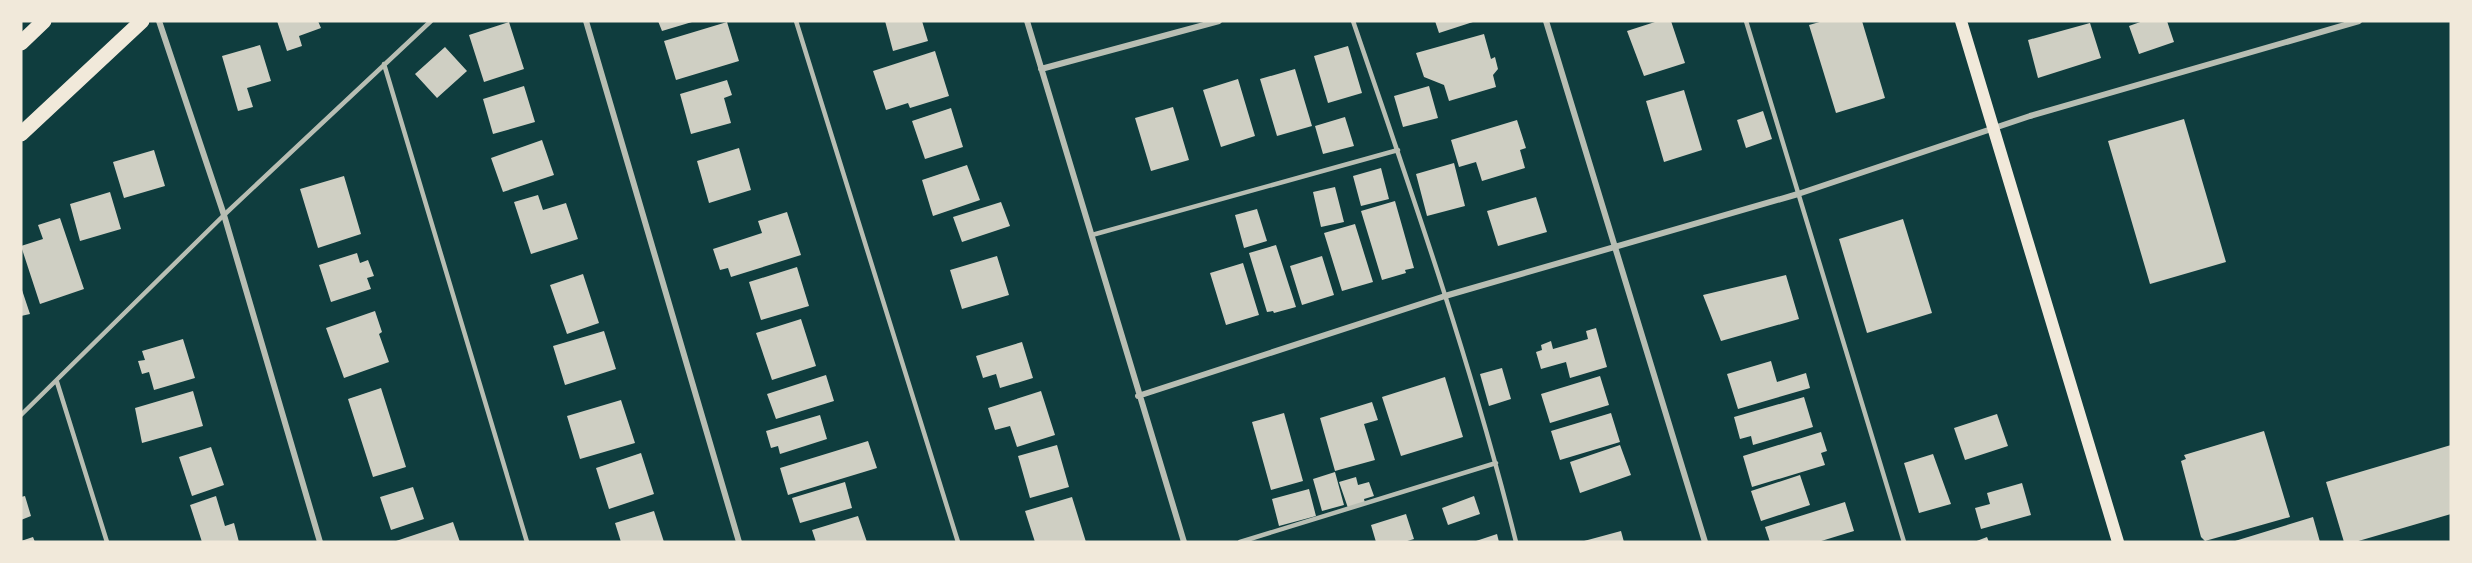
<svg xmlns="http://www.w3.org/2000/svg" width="2472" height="563" font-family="Jost,sans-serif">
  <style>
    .building { fill: #cfcfc3 }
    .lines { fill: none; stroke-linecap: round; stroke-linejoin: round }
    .service { stroke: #b8beb3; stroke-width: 4.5 }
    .minor { stroke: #b8beb3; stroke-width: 6 }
    .secondary { stroke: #f1e9da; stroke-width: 12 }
    .primary { stroke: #f1e9da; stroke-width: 15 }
  </style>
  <rect width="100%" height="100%" fill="#0f3d3e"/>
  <!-- building -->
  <path class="building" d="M277,21h41l3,7 -22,8 3,10 -15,5z
    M658,21h34v1l-30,9z
    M885,21h37l6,20 -35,10z
    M1435,21h41l-37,12z
    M1658,21h13l14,42 -41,13 -17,-45z
    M1823,21h39l23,77 -49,15 -27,-88z
    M2143,21h24l7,21 -35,12 -10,-28z
    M509,22l15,47 -40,13 -15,-47z
    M727,22l12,39 -63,19 -12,-39z
    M2090,23l11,35 -63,20 -10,-38z
    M1484,34l7,25 4,-2 3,12 -5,6 3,12 -47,14 -5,-16 -20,-8 -8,-24z
    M260,45l11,36 -24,7 6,19 -15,4 -16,-55z
    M1348,46l14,47 -34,10 -14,-47z
    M445,47l22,24 -30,27 -22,-24z
    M935,51l14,45 -39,12 -2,-5 -22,7 -13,-39z
    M1295,69l17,57 -35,10 -17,-57z
    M1238,79l17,57 -34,11 -18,-57z
    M727,80l5,15 -8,3 7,25 -40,11 -11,-40z
    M524,86l11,36 -42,12 -10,-35z
    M1429,86l9,32 -35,9 -9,-31z
    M1684,90l18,60 -38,12 -18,-61z
    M1173,107l16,53 -38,11 -16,-53z
    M951,108l12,39 -38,12 -13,-38z
    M1763,111l9,28 -26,9 -9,-28z
    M1345,117l9,29 -31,8 -8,-28z
    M2184,119l42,143 -76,22 -42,-143z
    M1517,120l9,28 -6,2 5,18 -43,13 -6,-19 -17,5 -8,-27z
    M542,140l12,35 -51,17 -12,-34z
    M739,148l12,42 -42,13 -12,-42z
    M154,150l11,36 -41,12 -11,-36z
    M1454,163l11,43 -38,10 -11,-42z
    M967,165l13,35 -47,16 -11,-36z
    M1381,168l8,31 -28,7 -8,-30z
    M344,176l17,58 -43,14 -18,-59z
    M1335,187l9,35 -23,5 -8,-35z
    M110,192l11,37 -41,12 -10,-37z
    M538,195l5,15 23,-7 12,36 -47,15 -17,-52z
    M1536,197l11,35 -49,14 -11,-35z
    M1395,201l19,67 -9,2 1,3 -24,7 -21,-69z
    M1001,202l9,24 -48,16 -9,-25z
    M1257,209l10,32 -23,7 -9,-33z
    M787,212l14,43 -70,22 -3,-9 -8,2 -7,-21 49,-16 -4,-12z
    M60,218l24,71 -44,15 -19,-58 22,-7 -5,-14z
    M1903,219l29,94 -65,20 -28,-94z
    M1355,224l18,58 -31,9 -18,-58z
    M1276,245l20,62 -22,6 -1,-2 -6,1 -18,-59z
    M357,253l3,10 8,-3 6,16 -7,2 4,11 -40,13 -12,-37z
    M997,256l12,39 -47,14 -12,-39z
    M1322,256l12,39 -32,10 -12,-39z
    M1243,263l16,52 -33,10 -16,-52z
    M797,267l12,39 -48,14 -12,-38z
    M583,274l16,49 -32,11 -17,-49z
    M1786,275l13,44 -78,22 -18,-46z
    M21,287l9,27 -9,2z
    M375,311l7,21 -3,2 10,28 -45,16 -18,-50z
    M801,319l15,47 -44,14 -16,-47z
    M1596,328l11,39 -37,11 -4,-16 -25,7 -5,-17 6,-2 -1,-5 10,-4 2,8 35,-10 -2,-8z
    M604,331l12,38 -51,16 -12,-39z
    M183,339l12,39 -41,12 -5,-18 -7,2 -4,-13 7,-1 -3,-9z
    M1022,342l11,36 -33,10 -4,-14 -13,4 -7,-22z
    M1771,361l6,21 29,-9 4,15 -72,21 -11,-35z
    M1502,368l9,31 -22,7 -9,-32z
    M826,375l8,26 -58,18 -9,-25z
    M1600,376l9,29 -59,18 -9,-29z
    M1445,377l18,60 -62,19 -19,-59z
    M381,388l25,79 -33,10 -25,-78z
    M193,391l10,35 -61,17 -7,-35z
    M1041,391l14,44 -38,12 -7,-21 -15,4 -7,-22z
    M1804,397l9,30 -60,18 -2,-9 -11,3 -6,-22z
    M621,400l14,43 -55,16 -13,-43z
    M1372,402l6,18 -14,4 11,36 -40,11 -15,-53z
    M1284,413l19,68 -32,9 -19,-68z
    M1611,413l9,29 -60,18 -9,-29z
    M1997,414l11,32 -43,14 -11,-32z
    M820,415l7,24 -47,15 -2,-8 -7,2 -5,-17z
    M2264,431l26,86 -85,24 -4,-4 -20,-76 5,-2 -2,-4z
    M1821,432l6,19 -6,2 4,12 -73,22 -9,-31z
    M868,441l9,27 -89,27 -8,-27z
    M1057,445l12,42 -39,11 -12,-42z
    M1620,445l11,30 -51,18 -10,-31z
    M2451,445v69l-96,28h-11l-18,-60z
    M211,447l13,38 -32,11 -13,-39z
    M641,453l13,41 -45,15 -13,-41z
    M1933,454l18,50 -32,9 -15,-50z
    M1335,472l9,33 -22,6 -9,-32z
    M1800,475l10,30 -49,16 -10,-30z
    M1356,477l2,8 11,-3 5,14 -10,3 1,4 -17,5 -9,-26z
    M845,482l7,26 -52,15 -8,-25z
    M2022,483l9,32 -50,14 -6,-21 15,-4 -3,-11z
    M413,487l11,32 -33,11 -11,-33z
    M1309,489l7,27 -37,10 -7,-27z
    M25,496l6,20 -10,4v-23z
    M216,496l9,30 9,-3 5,19h-37l-12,-37z
    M1474,496l6,18 -32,11 -6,-17z
    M1072,497l14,45h-51l-10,-31z
    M1845,502l9,29 -36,11h-48l-5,-15z
    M654,511l10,31h-43l-6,-19z
    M1406,514l8,25 -10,3h-28l-5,-17z
    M858,516l9,26h-51l-4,-12z
    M2313,517l7,25h-85v-1z
    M453,522l7,20h-67z
    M1621,531l3,11h-40v-1z
    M1497,534l2,8h-26z
    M33,537l2,5h-14v-1z
    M1987,537l2,5h-15z"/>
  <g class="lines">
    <!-- service -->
    <path class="service" d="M796,21l162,521
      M1353,21c59,172 119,345 163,521
      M1746,21l158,521
      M384,64l143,478
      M1092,235l306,-85
      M57,382l50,160
      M21,415l203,-200 207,-194
      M1240,542l256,-79"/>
    <!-- minor -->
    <path class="minor" d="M159,21l65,194 96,327
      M586,21l153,521
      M1027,21l157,521
      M1546,21l159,521
      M1041,69l178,-48
      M1138,396l307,-100 353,-102 232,-78 329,-95"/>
    <!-- secondary -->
    <path class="secondary" d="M1961,21l157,521"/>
    <!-- primary -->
    <path class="primary" d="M21,43l23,-22
      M21,134l121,-113"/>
  </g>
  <!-- border -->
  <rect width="2472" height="563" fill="none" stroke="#f1e9da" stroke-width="45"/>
</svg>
